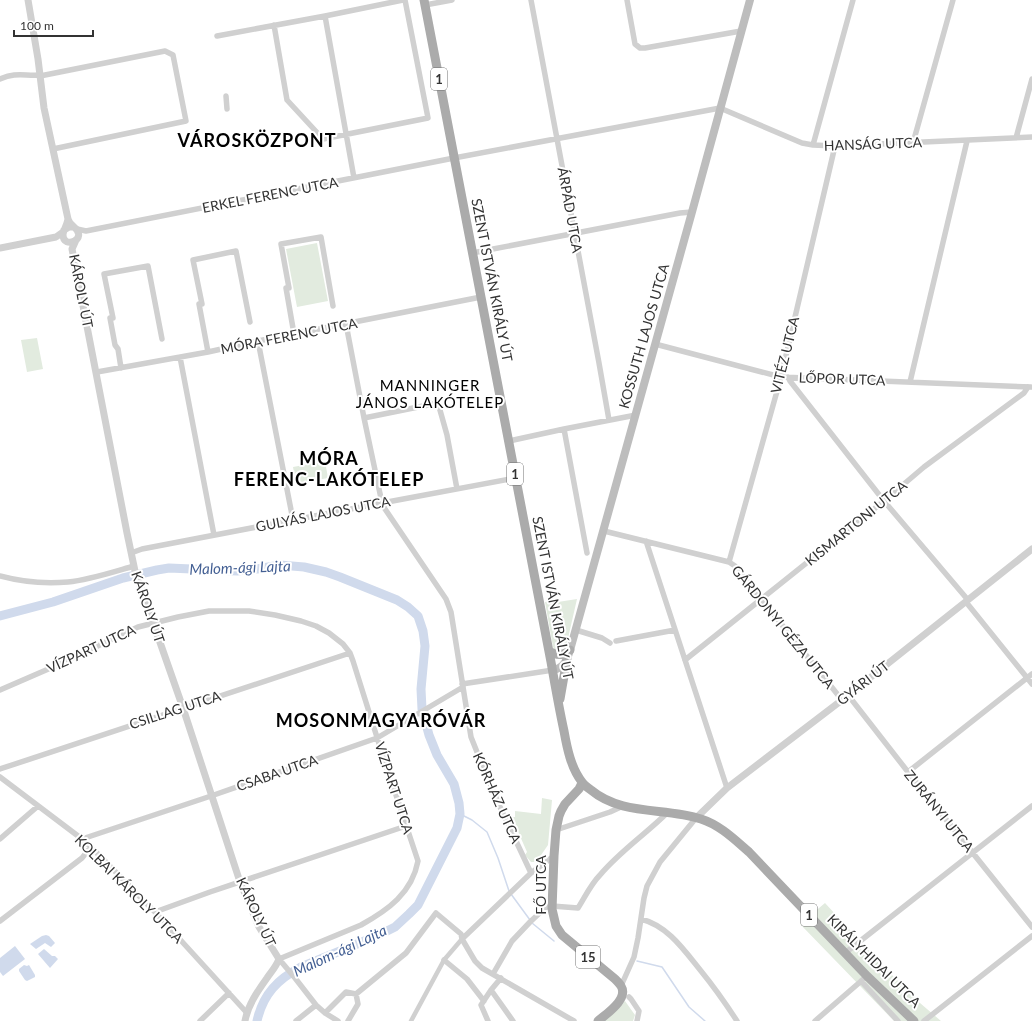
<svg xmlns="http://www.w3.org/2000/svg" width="1032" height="1021" font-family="Lato,sans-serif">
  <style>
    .green { fill: #e2ebdf }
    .water { fill: #d0daec }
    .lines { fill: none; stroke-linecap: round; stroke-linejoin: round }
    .stream { stroke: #d0daec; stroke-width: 1.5 }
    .river { stroke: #d0daec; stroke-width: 9 }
    .pedestrian { stroke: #d0d0d0; stroke-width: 4.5 }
    .minor { stroke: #d0d0d0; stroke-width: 5.5 }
    .tertiary { stroke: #d0d0d0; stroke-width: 7 }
    .secondary { stroke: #bdbdbd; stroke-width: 8 }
    .primary { stroke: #ababab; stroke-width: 9 }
    .labels { text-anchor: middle; stroke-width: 4; stroke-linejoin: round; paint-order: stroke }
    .shield { fill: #fff; stroke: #707070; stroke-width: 1 }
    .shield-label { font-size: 13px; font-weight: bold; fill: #333 }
    .street-label { font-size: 14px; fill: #333; stroke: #fff }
    .neighbourhood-label { font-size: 15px; letter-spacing: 1px; fill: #000; stroke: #fff }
    .water-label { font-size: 15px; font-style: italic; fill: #435f93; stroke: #fff }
    .district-label { font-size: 18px; font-weight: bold; letter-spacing: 1px; fill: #000; stroke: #fff }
  </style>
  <rect width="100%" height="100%" fill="#fff"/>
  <!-- green -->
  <path class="green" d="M317,243l11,58 -31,6 -11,-58z
    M37,338l6,31 -16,3 -6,-32z
    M325,461l3,17 -32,6 -3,-17z
    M577,599l-11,48h-2l-1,-10h-3l1,10h-4l1,6 -3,-3 -2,-3 -8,-45 12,-2 1,2z
    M542,798l10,2 -4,45 -11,16 -2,1h-4l-6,-7 2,-3 -11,-25 -4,1 -3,-11h6v-6l26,3z
    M825,903l58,63 37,37 21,18h-47l-94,-97z
    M625,1001l10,14 -2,6h-29z"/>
  <!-- water -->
  <path class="water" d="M46,935l3,1 6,7 -4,4 -6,-4 -9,6 -6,-5 12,-8z
    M15,946l10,13 -22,17 -3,-4v-14z
    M44,949l8,7h3l3,3 -8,9 -12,-14z
    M24,965l3,1 2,-1 6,10v2l-8,4 -2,-1 -6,-9v-2z"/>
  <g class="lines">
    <!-- stream -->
    <path class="stream" d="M460,814l12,6 15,12 11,26 11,33
      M511,894l19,26
      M532,923l22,18
      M637,961l25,6 27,40 16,14"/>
    <!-- river -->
    <path class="river" d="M0,616l53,-14 70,-24 34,-8 12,-2 68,3 20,-2 23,-4 24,2 22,5 14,5 57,23 11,7 10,9 5,15 2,15 -4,43 1,20 7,26 8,20 17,29 5,19 1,11 -3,14 -39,77 -9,9 -14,13 -16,8 -78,32c-23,12 -38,27 -44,54"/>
    <!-- pedestrian -->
    <path class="pedestrian" d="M411,1021l33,-61 18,-21"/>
    <!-- minor -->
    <path class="minor" d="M531,0l68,363 10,57
      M627,0l8,44 5,4h5l96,-17
      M425,5l27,-5
      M325,16l29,162
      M274,25l13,75 36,39 105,-21 -23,-118
      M217,36l108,-20 78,-16
      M40,76l125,-25 8,4 13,66 -133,28
      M0,79c16,-7 24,-3 40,-4
      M226,96l1,13
      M1016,138l16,-59
      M913,143l40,-143
      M813,145l40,-145
      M77,229l9,2 368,-73 266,-50 82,35 11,2 22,1 197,-9
      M472,253l208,-40 12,-1
      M346,324l18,94 18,85 3,6 61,90 5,13 20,125 10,25 19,45 31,66
      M294,334l-8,-46h3l-8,-44 40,-7 12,69
      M258,341l35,179
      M655,344l126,33 250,10
      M208,352l-9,-48h3l-9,-44 43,-9 14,71
      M180,357l34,178
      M121,368l-3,-19 -3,-4 -5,-27h3l-9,-44 44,-8 14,73
      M97,372l111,-20 50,-11 223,-44
      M788,377l2,4 94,120 84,99
      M910,382l57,-241
      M364,418l74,-15 9,32 10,54
      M564,429l23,124
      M509,441l55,-12 72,-14
      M604,531l125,31 6,4 107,134
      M646,541l81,247
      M131,553l11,-4 240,-46 133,-25
      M729,562l52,-185 54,-231
      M0,576c22,6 45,8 68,6 21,-2 45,-10 66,-16
      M966,602l66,82
      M576,630l26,8 8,5
      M616,641l59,-11
      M685,660l199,-159 40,-34 100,-74 4,-6
      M462,684l91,-14
      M0,690l53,-23 85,-40 40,-10 31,-6h40l26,4 26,6 15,5 13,7 14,11 7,9 3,8 28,89 37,111c-6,32 -30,49 -57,64l-82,34 16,19 21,27 9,8 13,8
      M848,695l60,77 124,155
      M0,769l350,-116
      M908,772l124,-98
      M0,777l82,62 12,11 61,62 92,101
      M556,830l54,-18 13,-6
      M0,839l38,-33
      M82,839l129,-43 166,-58 86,-51
      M155,912l55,-20 196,-66
      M641,919c27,7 43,31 60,52 13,16 25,33 36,50
      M0,921l82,-63 9,-11
      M462,939l69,-66 23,-17
      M845,953l187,-147
      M444,960l23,19 17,22
      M493,974l19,-33 18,-19 16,-15 6,-1 26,2c7,-11 13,-24 22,-33 20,-24 46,-41 68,-63
      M861,981l37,40
      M621,986l13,-29 4,-19 6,-40 3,-12 13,-24 36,-44
      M491,990l22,31
      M629,997l2,2 8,12 -2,10
      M325,1013l21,-21 10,2 50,-41 30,-40 25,21 1,5 13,22 7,7 92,53
      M200,1021l29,-28
      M296,1021l20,-16
      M348,1021l10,-17 -2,-10
      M488,1021l-7,-16 10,-15 10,-12
      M815,1021l52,-45
      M924,1021l108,-85"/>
    <!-- tertiary -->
    <path class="tertiary" d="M28,0l10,59 6,49 24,111 2,4 4,4
      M64,230l5,-3h5c15,12 -11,23 -11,8 0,-4 4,-10 5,-16
      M76,240l-4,9 55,284 8,38 48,137 57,174 19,45 20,32c-3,8 -8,13 -12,19 -10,14 -19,27 -22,43
      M0,248l56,-11 7,-5
      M696,818l31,-30 115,-88 190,-151"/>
    <!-- secondary -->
    <path class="secondary" d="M553,670c11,-2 14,-10 17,-20l122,-438 58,-212"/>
    <!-- primary -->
    <path class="primary" d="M424,0l127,662c4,23 8,46 13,69 3,17 7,37 18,51 2,3 6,6 9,8 31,26 74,17 110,29 19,6 34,21 48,33l118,124 47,45
      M549,651c8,5 14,5 21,-1
      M560,699l7,-40
      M582,783l-3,6 -14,15 -4,7 -2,5 -3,14 -2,26 -2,53 4,17 6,9 53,44c2,2 5,5 6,7 8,13 -15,28 -23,35"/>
  </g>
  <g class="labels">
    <!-- shield labels -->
    <g class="shield">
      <rect x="431" y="68" width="16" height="22" rx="3"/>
      <rect x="507" y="463" width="16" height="22" rx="3"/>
      <rect x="801" y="904" width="16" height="22" rx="3"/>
      <rect x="576" y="946" width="24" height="22" rx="3"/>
    </g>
    <g class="shield-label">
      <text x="439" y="84">1</text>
      <text x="515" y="479">1</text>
      <text x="809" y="920">1</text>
      <text x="588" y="962">15</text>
    </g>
    <!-- street labels -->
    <g class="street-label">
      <text transform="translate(873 144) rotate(-2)" y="5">HANSÁG UTCA</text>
      <text transform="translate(270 195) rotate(-11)" y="5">ERKEL FERENC UTCA</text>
      <text transform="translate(570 210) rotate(80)" y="5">ÁRPÁD UTCA</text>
      <text transform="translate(492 280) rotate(79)" y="5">SZENT ISTVÁN KIRÁLY ÚT</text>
      <text transform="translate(81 291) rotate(79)" y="5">KÁROLY ÚT</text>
      <text transform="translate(289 336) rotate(-11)" y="5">MÓRA FERENC UTCA</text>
      <text transform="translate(644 336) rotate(-74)" y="5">KOSSUTH LAJOS UTCA</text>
      <text transform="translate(785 355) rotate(-76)" y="5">VITÉZ UTCA</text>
      <text transform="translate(842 379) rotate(2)" y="5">LŐPOR UTCA</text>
      <text transform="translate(323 514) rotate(-11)" y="5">GULYÁS LAJOS UTCA</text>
      <text transform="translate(856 523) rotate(-39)" y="5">KISMARTONI UTCA</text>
      <text transform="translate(553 598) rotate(79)" y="5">SZENT ISTVÁN KIRÁLY ÚT</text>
      <text transform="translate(148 607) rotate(71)" y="5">KÁROLY ÚT</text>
      <text transform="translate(783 627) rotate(51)" y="5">GÁRDONYI GÉZA UTCA</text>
      <text transform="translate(91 649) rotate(-25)" y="5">VÍZPART UTCA</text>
      <text transform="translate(863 683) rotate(-38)" y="5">GYÁRI ÚT</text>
      <text transform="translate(175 710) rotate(-18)" y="5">CSILLAG UTCA</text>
      <text transform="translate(277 773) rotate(-19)" y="5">CSABA UTCA</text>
      <text transform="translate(394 788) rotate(72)" y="5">VÍZPART UTCA</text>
      <text transform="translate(497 798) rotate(66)" y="5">KÓRHÁZ UTCA</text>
      <text transform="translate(939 811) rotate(51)" y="5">ZURÁNYI UTCA</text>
      <text transform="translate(541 885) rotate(-90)" y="5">FŐ UTCA</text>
      <text transform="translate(129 889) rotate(45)" y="5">KOLBAI KÁROLY UTCA</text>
      <text transform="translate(256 912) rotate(65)" y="5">KÁROLY ÚT</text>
      <text transform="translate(874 961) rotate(45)" y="5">KIRÁLYHIDAI UTCA</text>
    </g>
    <!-- neighbourhood labels -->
    <g class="neighbourhood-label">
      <text x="430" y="391">MANNINGER<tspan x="430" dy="17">JÁNOS LAKÓTELEP</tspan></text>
    </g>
    <!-- water labels -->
    <g class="water-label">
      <text transform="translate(240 568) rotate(-2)" y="5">Malom-ági Lajta</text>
      <text transform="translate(340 951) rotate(-25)" y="5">Malom-ági Lajta</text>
    </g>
    <!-- district labels -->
    <g class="district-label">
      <text x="257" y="147">VÁROSKÖZPONT</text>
      <text x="329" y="465">MÓRA<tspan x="329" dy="21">FERENC-LAKÓTELEP</tspan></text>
      <text x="381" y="727">MOSONMAGYARÓVÁR</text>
    </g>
  </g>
  <!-- scale -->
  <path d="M14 30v6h79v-6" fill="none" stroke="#333333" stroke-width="2"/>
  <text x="20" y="30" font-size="12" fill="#333333" stroke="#ffffff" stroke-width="3" paint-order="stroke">100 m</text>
</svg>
